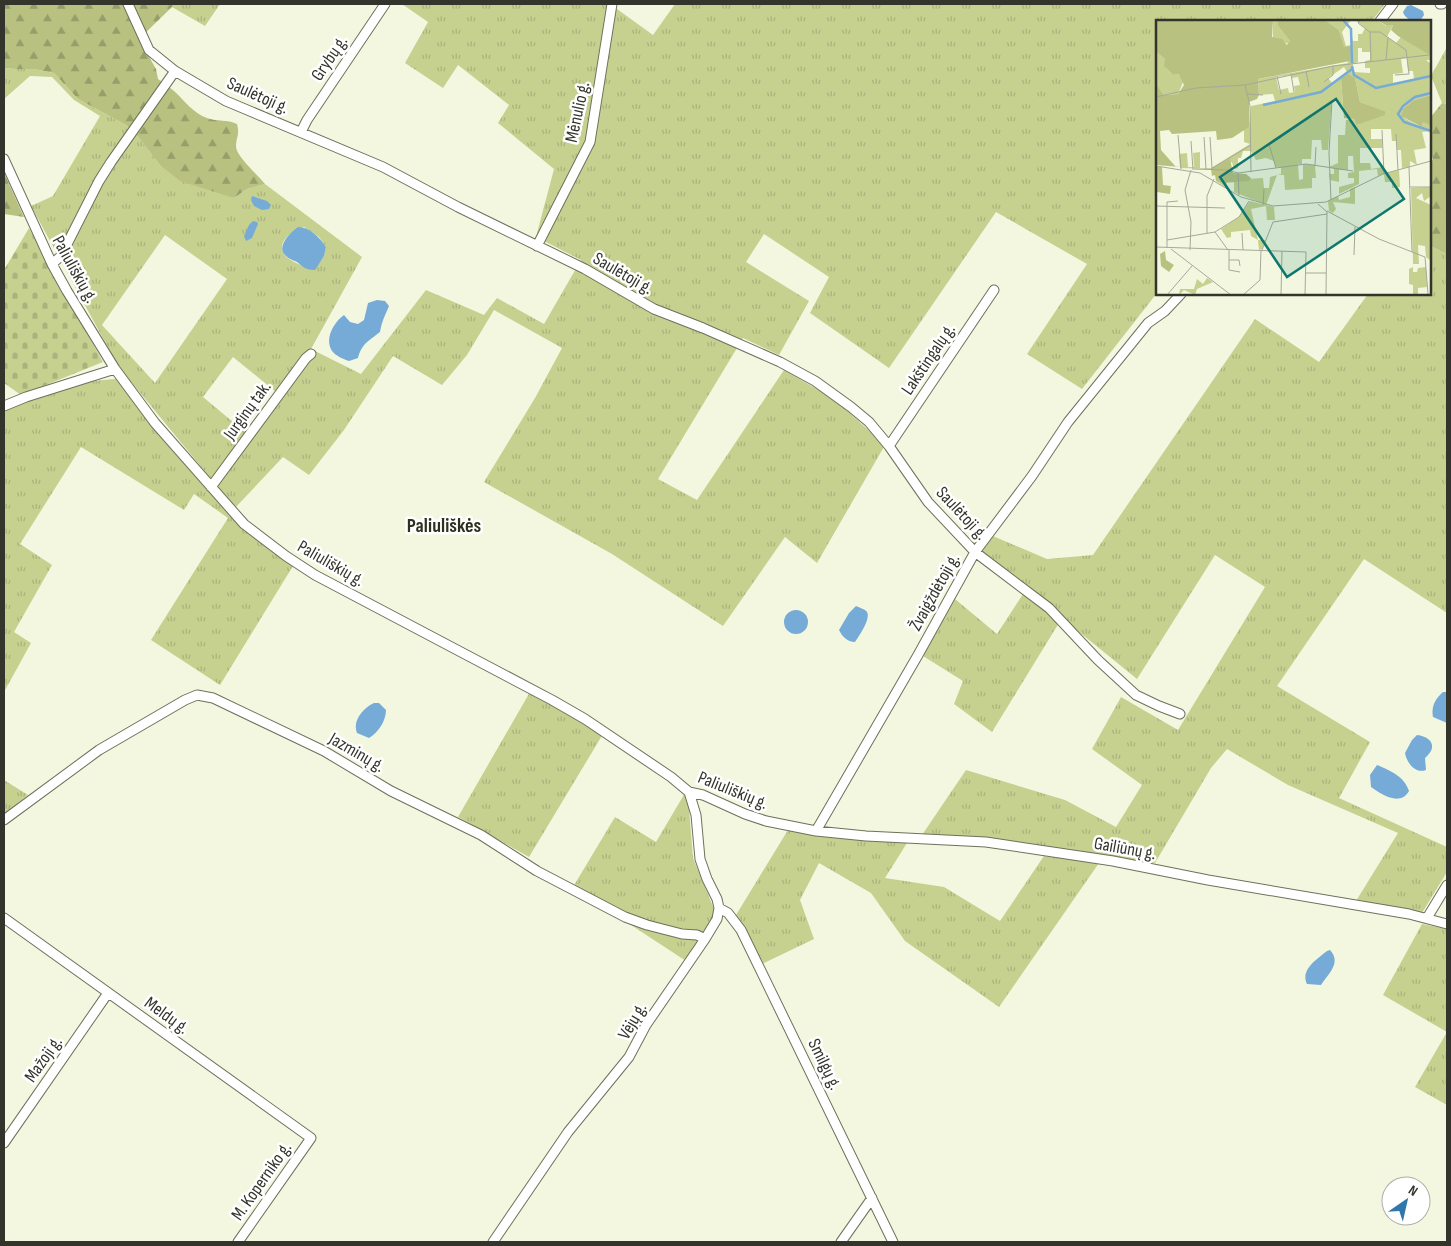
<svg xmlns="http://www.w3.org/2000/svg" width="1451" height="1246" font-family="'Sofia Sans Condensed',sans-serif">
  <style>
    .grass { fill: url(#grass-tufts); fill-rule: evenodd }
    .forest { fill: url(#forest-firs) }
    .cemetery { fill: url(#cemetery-stones) }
    .pitch { fill: #c6d08f }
    .water { fill: #76abd8 }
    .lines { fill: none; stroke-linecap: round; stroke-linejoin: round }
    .street-casing { stroke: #6d715c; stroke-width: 11 }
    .street { stroke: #fff; stroke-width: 9 }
    .labels { text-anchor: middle; stroke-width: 5; stroke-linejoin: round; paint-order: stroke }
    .street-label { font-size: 18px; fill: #33342b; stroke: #fff }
    .quarter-label { font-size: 20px; font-weight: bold; fill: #2e311f; stroke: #fff }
    .inset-river { fill: none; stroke: #76abd8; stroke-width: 2.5 }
    .inset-road { fill: none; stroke: #a6a998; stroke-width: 1 }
    .view { fill: #0f766e; fill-opacity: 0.15; stroke: #0f766e; stroke-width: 2.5 }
    .inset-edge { fill: none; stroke: #33342b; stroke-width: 2.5 }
  </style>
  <defs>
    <pattern id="grass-tufts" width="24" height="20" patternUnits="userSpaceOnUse" patternTransform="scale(1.25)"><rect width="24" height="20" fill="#c6d08f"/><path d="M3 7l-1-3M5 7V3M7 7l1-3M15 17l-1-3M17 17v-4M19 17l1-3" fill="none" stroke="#abb37c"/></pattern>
    <pattern id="forest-firs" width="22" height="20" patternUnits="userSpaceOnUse" patternTransform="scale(1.25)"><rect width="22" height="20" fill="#b8c180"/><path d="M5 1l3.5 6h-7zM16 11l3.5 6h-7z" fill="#969e69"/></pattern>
    <pattern id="cemetery-stones" width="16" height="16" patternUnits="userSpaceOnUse" patternTransform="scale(1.25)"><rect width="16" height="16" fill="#c6d08f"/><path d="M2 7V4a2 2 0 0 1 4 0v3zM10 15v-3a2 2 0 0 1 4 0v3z" fill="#abb37c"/></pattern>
  </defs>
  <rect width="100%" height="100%" fill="#f3f7e0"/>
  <!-- grass -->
  <path class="grass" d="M173,4h47l-15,22 -33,-19z
    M402,4h208l43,31 22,-31h710l-13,17h-215v272l-75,96 -55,-35 60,-90 -91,-52 -107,156 -79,-55 19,-36 -65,-43 -18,28 63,39 -30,54 -36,-17 -85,141 39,21 87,-130 50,29 51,46 -68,118 -32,-26 -62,89 -111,-72 -128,-72 51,-84 27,-50 -68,-38 -27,45 -25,30 -49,-29 -49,74 -35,45 -26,-18 -48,51 -117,-142 -87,-160 22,-10 47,-80 -26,-16 -22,-23 -22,-1 -26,23v-31l12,1h17l21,4 24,26 48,26 9,8 25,32 74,33 13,-9 18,-5 97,73 -51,92 50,25 65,-84 58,25 13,-17 47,26 37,-64 -45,-23 18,-68 -56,-46 11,-18 -51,-40 -15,23 -38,-25 23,-41zM304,227l15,10 7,10 -2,9 -10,13c-7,-1 -29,-9 -31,-17 -5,-12 11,-22 21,-25zM165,235l62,44 -72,104 -53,-58zM233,357l43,35 -31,40 -42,-35z
    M1447,47v57l-5,-1 -11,-27z
    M1430,246l17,8v359l-83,-54 -87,127 93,56 -31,56 108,49v25l-25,41 -66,-12 42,-68 -110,-48 -61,-36 -16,19 -56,95 -179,-26 -54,-2 44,-65 99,30 51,27 26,-42 -50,-36 29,-52 57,33 87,-143 -50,-32 -78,124 -75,-61 -70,114 -38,-28 9,-23 -40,-25 32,-57 42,35 30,-46 -45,-37 11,-15 54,23 46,-4 162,-236 64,43 49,-68h62z
    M118,379l42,58 83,92 50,37 -73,119 -69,-45 77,-122 -34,-24 -10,16 -103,-63 -61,97 32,21 -38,67 17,11 -27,49v-282c35,-16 75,-30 114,-31z
    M530,692l73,42 -74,123 -71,-40z
    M4,780l24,15 -24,19z
    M685,793l3,3 5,62 21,51 -3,15 -25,37 -113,-74 42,-70 41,25z
    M788,830l26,4 93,9 -22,35 59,9 56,34 44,-65 55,7 -100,144 -94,-66 -34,-48 -52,-30 -19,37 14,39 -52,25 -26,-49z
    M1422,924l25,5v176l-32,-18 32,-55 -64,-37z"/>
  <!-- forest -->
  <path class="forest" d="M4,4h169l-1,3 -33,32 17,30 2,10c6,4 11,8 16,12 10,9 20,23 33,27 11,4 20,1 30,6 3,11 -1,13 -1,23 1,10 22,28 29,37l-18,5 -13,9 -54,-17 -20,-16 -25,-32 -9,-8 -48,-26 -24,-26 -21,-4h-17l-12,-1z
    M1442,103l5,1v150l-17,-8v-81l3,-6 -3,-8v-33z
    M4,173l20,44 -20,-3z"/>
  <!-- cemetery -->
  <path class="cemetery" d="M29,228l74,134 -82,33 -17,-12v-113z"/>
  <!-- pitch -->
  <path class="pitch" d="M72,178l10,7 -12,20 -10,-7z"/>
  <!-- water -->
  <path class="water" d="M1411,5l12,6 1,4 -4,6c-7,1 -15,-2 -17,-9l4,-6z
    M252,196l15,5 4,4 -2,4 -7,1 -8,-4 -3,-6z
    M253,221l4,1 1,2 -6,14 -6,3 -2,-5 5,-11z
    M298,227c12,0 22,11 28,20l-2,9 -9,14c-9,0 -12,-3 -18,-8 -4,-2 -8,-3 -11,-6 -11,-9 5,-24 12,-29z
    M377,300l8,1 4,5c-4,10 -7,14 -9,26 -11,9 -18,11 -22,26l-9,3c-6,-2 -13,-5 -17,-10 -8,-12 2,-29 12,-36l6,7 8,2 6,-4 4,-17z
    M856,606c4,2 9,3 11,6 4,7 -8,24 -12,30 -8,0 -13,-6 -16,-12l10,-17z
    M784 622a12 12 0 1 1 24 0a12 12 0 1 1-24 0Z
    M1443,692h4v31l-14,-6c-2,-10 2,-18 10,-25z
    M374,703h5l7,7c0,11 -8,23 -17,28l-12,-5c-5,-12 6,-25 17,-30z
    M1417,735c15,2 21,12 8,23l1,12c-11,4 -19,-7 -21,-17l7,-13z
    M1377,765c14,6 27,11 32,26 -9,16 -28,3 -38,-4l-1,-12z
    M1330,950c12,13 -2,24 -9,35l-14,-1c-7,-14 10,-25 20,-33z"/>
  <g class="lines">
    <defs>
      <path id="street" d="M128,4l21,46 26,21 51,30 157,66 75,40 127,62 69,40 49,19 77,34 35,19 36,26 18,15 20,24 39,56 47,50 74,56 49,52 38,35 23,11 21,8
        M1440,4h2
        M1380,21l13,-17
        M301,132l6,-12 78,-116
        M4,159l48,105 15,27 48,78 40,54 89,101 42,32 29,19 237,125 33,19 86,58 18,15 14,3 42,19 21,7 50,10 50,5 120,6 127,19 95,19 201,34 38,10
        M537,246l53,-104 22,-138
        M52,264l9,-8 38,-75 12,-19 64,-91
        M4,406l22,-9 89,-28
        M889,446l105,-156
        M211,487l95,-129 5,-4
        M4,820l95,-70 86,-50 12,-5 16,3 111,53 67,40 90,44 56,36 88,46 22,8 35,9 15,1 8,4
        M816,831l102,-176 57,-103 57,-76 36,-54 80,-99 17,-12 16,-17
        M719,908l9,5 13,17 152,312
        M4,918l307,220 -73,104
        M1427,918l20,-33
        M4,1143l104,-150
        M493,1242l75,-110 61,-75 17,-32 59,-86 12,-20 2,-11 -2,-9 -10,-20 -7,-20 -4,-44 -7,-23
        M841,1242l31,-44"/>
    </defs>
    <!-- street casing -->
    <use href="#street" class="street-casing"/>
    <!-- street -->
    <use href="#street" class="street"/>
  </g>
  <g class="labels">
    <!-- street labels -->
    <g class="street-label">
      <text transform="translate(329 58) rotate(-56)" y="6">Grybų g.</text>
      <text transform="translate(258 95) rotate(24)" y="6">Saulėtoji g.</text>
      <text transform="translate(577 112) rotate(-78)" y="6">Mėnulio g.</text>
      <text transform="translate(75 269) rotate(61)" y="6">Paliuliškių g.</text>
      <text transform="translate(623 273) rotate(30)" y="6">Saulėtoji g.</text>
      <text transform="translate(928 359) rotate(-56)" y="6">Lakštingalų g.</text>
      <text transform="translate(247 410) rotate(-54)" y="6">Jurginų tak.</text>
      <text transform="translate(962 513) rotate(47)" y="6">Saulėtoji g.</text>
      <text transform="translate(331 563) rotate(30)" y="6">Paliuliškių g.</text>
      <text transform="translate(934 592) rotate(-61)" y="6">Žvaigždėtoji g.</text>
      <text transform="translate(357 752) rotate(30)" y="6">Jazminų g.</text>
      <text transform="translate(733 790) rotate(22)" y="6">Paliuliškių g.</text>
      <text transform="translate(1125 848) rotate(10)" y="6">Gailiūnų g.</text>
      <text transform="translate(167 1015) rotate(36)" y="6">Meldų g.</text>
      <text transform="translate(632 1021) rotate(-60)" y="6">Vėjų g.</text>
      <text transform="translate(43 1059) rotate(-55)" y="6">Mažoji g.</text>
      <text transform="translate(825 1064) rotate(64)" y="6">Smilgų g.</text>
      <text transform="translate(261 1181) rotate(-55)" y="6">M. Koperniko g.</text>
    </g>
    <!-- quarter labels -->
    <g class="quarter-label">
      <text x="444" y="532">Paliuliškės</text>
    </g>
  </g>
  <!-- overview -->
  <g transform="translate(1156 20)">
    <rect width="275" height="275" fill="#f3f7e0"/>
    <path d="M117,0h5v6l12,15 -1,3 -16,-6zM169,0h26l-9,12 4,14 5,-1v-11l2,7h5v-7h4l3,-6 -10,-8h22l9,6 7,-1 -6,12 9,6 5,-6 30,19v4h-5l5,4v31l-17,5 -10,8v10l13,7 5,2 1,-5 8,-2v11l-9,1 4,16 -12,2 3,15 -7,-4v6l-8,1 -1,-18h-4v-9h-5l-1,-12h-20v10h11v9h-22v15h10l1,6 12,-2 1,7 -6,2 -1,-7 -18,2v13l-20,10v-7l15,-4v-5h-6v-5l6,-1 -1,-16h-5v14h-9v12l-9,-2 -1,-6h5v-5l-5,-2 9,-4v-28h7l1,-15 8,-1 2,6 29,-14 -25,-9 -5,-24 -14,1 2,27h-4l-1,-7h-6l-4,51h-6l-1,-10h-9l-1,19h-9v5h-4l1,16 4,-1v-15l12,1 1,13h-4v10l-27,2 -1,-15h-7l-11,30 -32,-13v-11l-7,1 -2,5 -9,-6 47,-3 1,10h5l1,-11 11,-3v-7h-5l-2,-6 -8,-3 -10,2 -5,-9h-8l-2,7h-3v10l-4,1 -2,-7 -19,7 -33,-1 -1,-14 8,-1 1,14h6l-1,-14 7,-1v16h11l39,-24 -6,-2v-13l5,-2 2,-21 24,-5 -2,-7 -14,1 -1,-16 90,-16 -9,-33zM202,28h4v4h8v8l-5,1v7h5v5l-17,-1v-8l5,-2zM251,38l1,13h5l1,8 -21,4v-9l10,-1 -2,-14zM188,47l3,5 -15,11 -4,-5zM136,55v3l6,-1 2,8 -6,1 1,6 -6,1 -1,-5 -9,2 -3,-13zM0,32l9,7 1,9 7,7 6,-1 5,6 -6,14 -14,1 -7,-10zM243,150l1,17 -8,1v-6h-7l-1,-8zM199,167v17l-22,-2 3,7 -3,4 -4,-2 -1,-10 10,-5 1,4 11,-3v-8zM275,167v9l-7,5 -2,-8 -6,5 15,7v56l-5,-4 -1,-11 -7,-1 1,19h-6l-2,-76zM94,181l24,6 1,13h-8l-1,-14 -15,3 7,31h7l-3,9 -3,1 -1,-10 -7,-4 -1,-6 -19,2v5l-4,1 -6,-9 18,-12zM257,247v5h4l1,-4 8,-1 1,20 -9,1v7h-5v-10l-4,-1v-15zM51,258l6,4 -16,7 -2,6 -11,-5 -5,5 1,-6h14l3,-10 6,5z" fill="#c6d08f" fill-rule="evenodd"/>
    <path d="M0,0h117l-1,17 10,2 5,6 3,-4 -12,-15v-6h47l14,10 5,17 7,-1 -1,15 -92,18 1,16 -2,4 -8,3v25l-17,11 -15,2 -1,-9 -44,3 -3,-4 -9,1 1,19 15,17h4l-24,-2v-90l1,10 7,10 14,-1 6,-9 -5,-11 -6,1 -9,-9 1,-7 -9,-7zM221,0h54v36l-33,-20 -7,-6 2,-5 -6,1zM192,54l7,4 5,24 25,9v4l-29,10 -2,-6 -10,-1 -3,-39zM275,75l-1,30 -7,-3 -1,5 -21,-11 3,-8 10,-8zM74,139l3,14 13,1 5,4 -2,3 -27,2 -6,-2 -1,-6 -3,1 -1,-7zM0,147h6l1,18 8,1 -1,8 -13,-2zM9,231l1,9 8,5 -5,7 -8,-6 -1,-12z" fill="#b8c180"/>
    <path class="inset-river" d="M187,0l8,9 1,34M196,46l2,9 22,13 55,-12M275,73l-16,4 -12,9 -5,8 6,8 27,9M107,85l58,-13 31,-23"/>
    <path class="inset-road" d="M205,0l-3,3 12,9h10l26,18 3,24 -14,1M214,12l1,29M230,40l2,-23M150,51l3,16M135,54l3,18M121,56l4,18M168,62l9,-7v-9M89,65l5,21 1,66M91,74l16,1M0,77l40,-9 49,-3 88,-19 96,-11M226,110l2,44M240,114l2,36M22,115l3,34M48,117l2,32M54,117l2,31M35,121l2,29M113,124l7,24M159,145l1,-18M0,146l44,7 41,24 32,9 53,-4 57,-28 48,-13M253,147l3,85M38,149l32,1 12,3 68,-9 47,7M55,149l40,-24M82,153l1,22M254,167h21M175,180l-2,-47 3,-53h4M162,184l9,8 -1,83M107,185l1,-16M0,186l69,2M171,191l52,28 46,18 3,37M59,212l13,18M51,213v-37l7,-17M86,213l1,17M11,220l48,-8 24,-15 10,-16M0,227l150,5 -1,43M11,228v-46l11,-1M15,229l60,46M34,230l1,-28 -6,-32 6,-20M73,230v20l11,2M106,230l11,-28 54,-8M198,235l1,-28M73,240h10l1,6M150,253h20M11,275l25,-29M87,275l17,-15 1,-30M125,275l1,-44"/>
    <path class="view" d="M180,79l68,100 -117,78 -67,-100z"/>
    <rect width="275" height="275" class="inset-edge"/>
  </g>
  <!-- border -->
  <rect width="1451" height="1246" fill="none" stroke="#33342b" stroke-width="10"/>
  <!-- north arrow -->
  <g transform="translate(1406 1201) rotate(34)"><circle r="24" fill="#ffffff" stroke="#adaeaa"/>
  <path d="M0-4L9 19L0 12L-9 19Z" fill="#3277ac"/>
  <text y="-8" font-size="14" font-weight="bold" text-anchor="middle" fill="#33342b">N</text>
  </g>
</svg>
